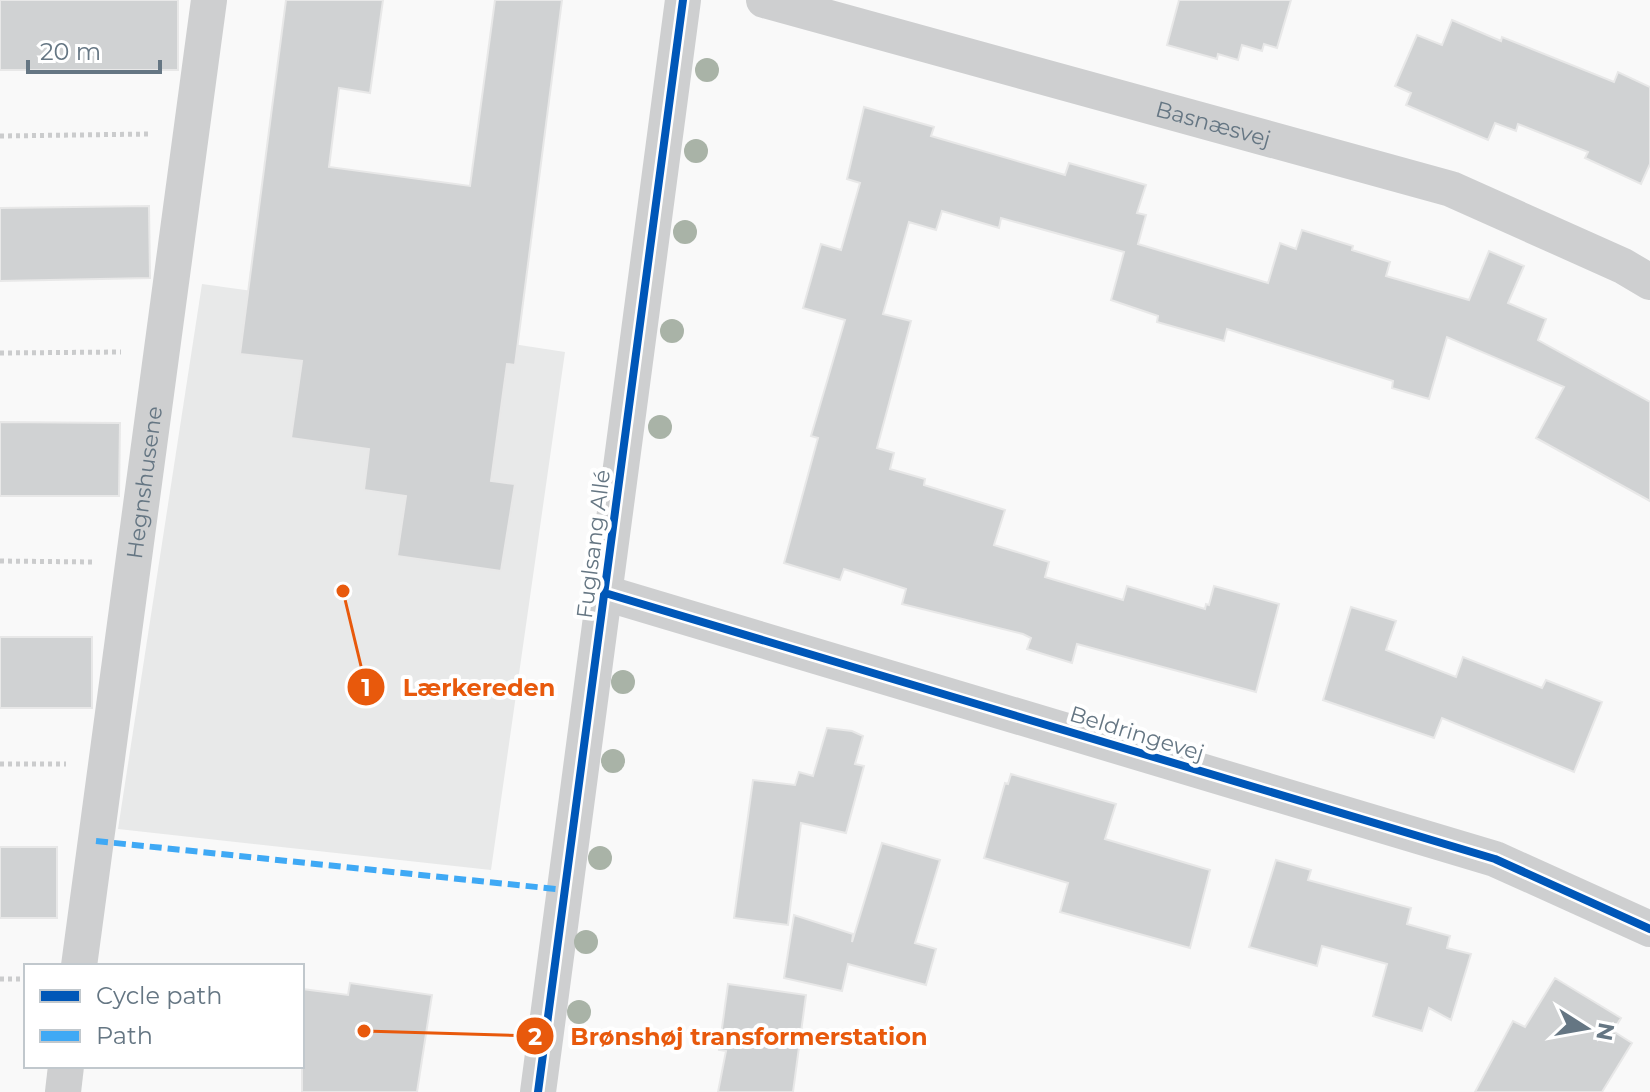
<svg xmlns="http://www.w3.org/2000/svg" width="1650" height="1092" font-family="Montserrat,sans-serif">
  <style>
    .built { fill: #e8e9e9 }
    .building { fill: #d0d2d3; stroke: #e8e8e8; stroke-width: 2 }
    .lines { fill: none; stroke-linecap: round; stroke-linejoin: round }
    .path { stroke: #cbcccd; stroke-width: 5; stroke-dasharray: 4 4; stroke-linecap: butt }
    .street { stroke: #cecfd0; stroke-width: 36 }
    .quiet { stroke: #3fa9f5; stroke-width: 6; stroke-dasharray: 12 6; stroke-linecap: butt }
    .cycleway-casing { stroke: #fff; stroke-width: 13 }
    .cycleway { stroke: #0057b8; stroke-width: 8 }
    .tree { fill: #a9b3a7 }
    .labels { text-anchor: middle; stroke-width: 8; stroke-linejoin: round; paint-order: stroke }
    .street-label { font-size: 22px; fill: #657683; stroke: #fff }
    .leader { fill: none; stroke: #e8590c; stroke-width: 3 }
    .callout-dot { fill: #e8590c; stroke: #fff; stroke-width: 3 }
    .mark-label { font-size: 24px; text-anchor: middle; font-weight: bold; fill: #fff }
    .callout-label { font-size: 24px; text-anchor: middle; font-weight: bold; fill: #e8590c; stroke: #fff; stroke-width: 8; stroke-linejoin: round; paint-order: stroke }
  </style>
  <rect width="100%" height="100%" fill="#f9f9f9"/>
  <!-- built -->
  <path class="built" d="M202,284l254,35 -1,16 110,17 -74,518 -373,-41z"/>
  <!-- building -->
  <path class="building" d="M0,0h178v70h-178z
    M286,0h97l-13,93 -31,-5 -10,79 141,19 25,-186h67l-47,365 -8,-1 -16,117 24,3 -14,87 -104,-15 9,-60 -42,-6 5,-41 -78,-11 11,-77 -62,-7z
    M1179,0h112l-14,48 -13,-4 -2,7 -20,-6 -4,15 -20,-6 -1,5 -50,-14z
    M1452,20l49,21 1,-4 112,45 4,-10 32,15v77l-9,20 -56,-26 3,-6 -70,-28 -2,7 -21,-8 -7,17 -82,-35 5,-12 -16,-7 22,-51 25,10z
    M864,107l70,20 -3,9 134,39 4,-12 77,22 -9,28 9,2 -8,29 130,39 12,-40 16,6 6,-19 51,16 -1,4 38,12 -4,14 83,24 20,-49 35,15 -16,37 38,16 -8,21 112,62v99l-114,-63 28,-51 -117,-50 -18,62 -37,-11 1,-7 -166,-52 -3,12 -67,-19 1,-6 -47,-16 13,-48 -123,-34 -2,10 -57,-17 -6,19 -27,-8 -26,92 28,7 -34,127 17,5 -4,16 35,10 -1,6 81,25 -11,35 55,17 -4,15 78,23 4,-14 78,23 1,-5 3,1 5,-19 65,18 -23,88 -179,-48 -5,19 -45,-14 4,-11 -8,-4 -121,-30 4,-15 -62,-20 -4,11 -56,-17 34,-125 -7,-2 34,-116 -42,-12 18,-64 20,6 19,-67 -13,-4z
    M149,206l1,72 -150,3v-73z
    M0,422l120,1 -1,73h-119z
    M1351,607l45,14 -10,29 70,27 7,-20 79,31 4,-8 56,22 -28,70 -132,-54 -8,20 -111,-38z
    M0,637h92v71h-92z
    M827,728l25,3 11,5 -8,28 9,2 -18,67 -45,-10 -13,102 -54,-7 19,-138 42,5 4,-13 14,4z
    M1011,774l105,30 -11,35 105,31 -20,78 -130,-36 8,-29 -84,-25 21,-75 3,1z
    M882,843l58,17 -25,83 21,6 -10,36 -78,-21 -6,27 -58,-13 10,-63 59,19 -1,8z
    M0,847h57v71h-57z
    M1276,860l35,10 -3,10 103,28 -4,16 43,12 -3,12 24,6 -20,66 -22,-12 -7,23 -49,-15 14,-52 -65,-18 -5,20 -68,-19z
    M1555,978l66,40 -8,13 19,12 -30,49h-127l38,-71 12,6z
    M350,983l82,12 -15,97h-115v-103l46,6z
    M728,984l78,11 -13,97h-75l8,-41 -7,-1z"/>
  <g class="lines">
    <!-- path -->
    <path class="path" d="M0,136l151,-2
      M0,353l121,-1
      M0,561l93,1
      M0,764h66
      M0,979h26"/>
    <!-- street -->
    <g class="street">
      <path id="s1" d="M764,0l687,189 172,77 27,16"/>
      <path d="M605,593l890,266 155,70"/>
      <path id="s2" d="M79,966l130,-966"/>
      <path d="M63,1092l3,-26"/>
      <path d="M538,1092l145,-1092"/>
    </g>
    <!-- quiet -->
    <path class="quiet" d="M96,841l469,49"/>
    <defs>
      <path id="cycleway" d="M605,593l890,266 155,70
        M538,1092l145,-1092"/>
    </defs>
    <!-- cycleway casing -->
    <use href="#cycleway" class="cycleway-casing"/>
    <!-- cycleway -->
    <use href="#cycleway" class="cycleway"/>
  </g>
  <!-- trees -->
  <g class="tree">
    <circle cx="707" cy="70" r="12"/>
    <circle cx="696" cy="151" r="12"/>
    <circle cx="685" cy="232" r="12"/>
    <circle cx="672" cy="331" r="12"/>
    <circle cx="660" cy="427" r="12"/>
    <circle cx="623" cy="682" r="12"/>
    <circle cx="613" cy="761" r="12"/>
    <circle cx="600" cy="858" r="12"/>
    <circle cx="586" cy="942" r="12"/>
    <circle cx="579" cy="1012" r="12"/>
  </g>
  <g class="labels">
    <!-- street labels -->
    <g class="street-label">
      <text dy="8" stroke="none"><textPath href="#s1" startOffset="466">Basnæsvej</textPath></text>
      <text dy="8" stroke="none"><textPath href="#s2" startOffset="488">Hegnshusene</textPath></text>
      <text transform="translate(593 544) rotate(-83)" y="8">Fuglsang Allé</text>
      <text transform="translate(1137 733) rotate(17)" y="8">Beldringevej</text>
    </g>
  </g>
  <!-- callouts -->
  <path class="leader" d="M343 591L366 687M364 1031L535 1036"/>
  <g class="callout-dot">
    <circle cx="343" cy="591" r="8"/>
    <circle cx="364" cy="1031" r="8"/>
    <circle cx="366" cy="687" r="20"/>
    <circle cx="535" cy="1036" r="20"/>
  </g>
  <g class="mark-label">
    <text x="366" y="696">1</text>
    <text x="535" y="1045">2</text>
  </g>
  <g class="callout-label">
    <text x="479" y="696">Lærkereden</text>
    <text x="749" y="1045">Brønshøj transformerstation</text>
  </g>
  <!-- legend -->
  <rect x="24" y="964" width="280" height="104" fill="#ffffff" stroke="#c1c8cd" stroke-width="2"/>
  <rect x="40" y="990" width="40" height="12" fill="#0057b8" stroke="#c1c8cd" stroke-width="2"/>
  <text x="96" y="1004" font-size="24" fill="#657683">Cycle path</text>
  <rect x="40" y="1030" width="40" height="12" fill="#3fa9f5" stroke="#c1c8cd" stroke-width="2"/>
  <text x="96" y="1044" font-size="24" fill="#657683">Path</text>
  <!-- north arrow -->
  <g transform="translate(1586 1028) rotate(101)" stroke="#ffffff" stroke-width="6" paint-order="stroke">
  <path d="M0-6L14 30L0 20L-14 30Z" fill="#657683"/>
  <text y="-12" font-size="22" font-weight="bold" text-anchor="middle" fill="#657683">N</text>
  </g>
  <!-- scale -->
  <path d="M28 60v12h132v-12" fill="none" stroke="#657683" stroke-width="4"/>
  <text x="40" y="60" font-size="24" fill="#657683" stroke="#ffffff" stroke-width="6" paint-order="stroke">20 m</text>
</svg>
